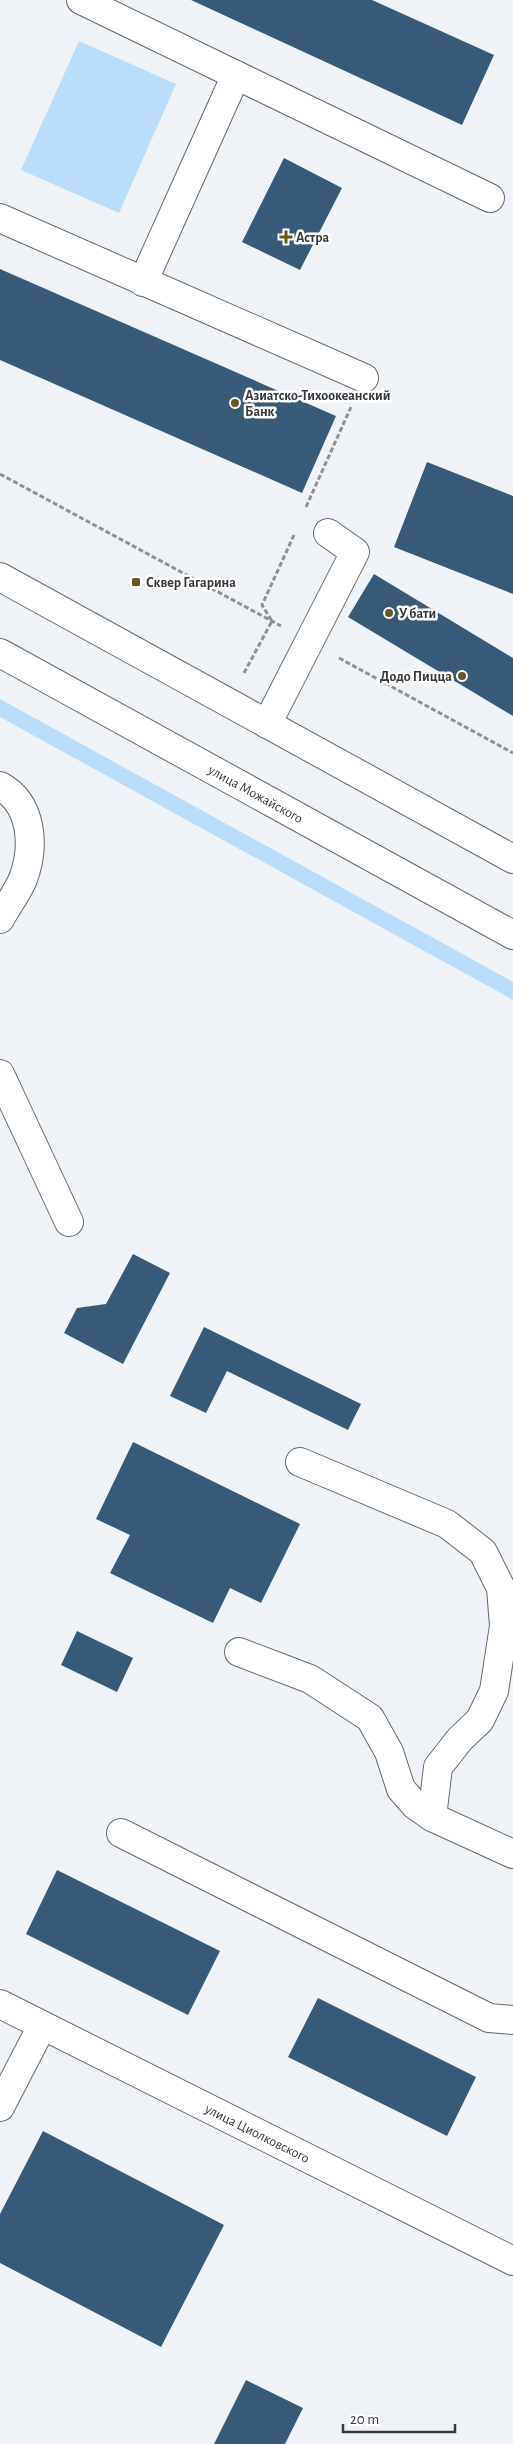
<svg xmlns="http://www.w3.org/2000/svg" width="513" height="2444" font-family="'Alegreya Sans',sans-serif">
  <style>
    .green { fill: #bcddfa }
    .building { fill: #385a77 }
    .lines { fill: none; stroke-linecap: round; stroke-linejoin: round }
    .minor-casing { stroke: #66696d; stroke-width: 30 }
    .major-casing { stroke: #66696d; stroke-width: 30 }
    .path { stroke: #8f9295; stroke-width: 3; stroke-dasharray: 5 2.5; stroke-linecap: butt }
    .minor { stroke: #fff; stroke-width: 28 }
    .major { stroke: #fff; stroke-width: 28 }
    .poi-dot { fill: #635723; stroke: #fff; stroke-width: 2 }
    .labels { text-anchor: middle; stroke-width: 5; stroke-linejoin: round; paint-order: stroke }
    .poi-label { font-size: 14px; font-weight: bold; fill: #37393b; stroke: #fff; text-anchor: start }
    .street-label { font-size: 14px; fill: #37393b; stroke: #fff }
  </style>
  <rect width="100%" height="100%" fill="#eff3f7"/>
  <!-- green -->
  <path class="green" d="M79,41l97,43 -57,129 -98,-43z
    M0,699l513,283v18l-513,-283z"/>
  <!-- building -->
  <path class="building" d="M191,0h181l122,55 -32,70z
    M284,158l58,30 -42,82 -58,-28z
    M0,269l336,147 -34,77 -302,-133z
    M427,462l86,34v98l-119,-47z
    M374,574l139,84v58l-165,-99z
    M133,1254l37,19 -47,91 -59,-31 13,-25 29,-4z
    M204,1327l157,77 -13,26 -121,-59 -21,42 -36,-17z
    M133,1442l167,82 -39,79 -31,-15 -17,35 -103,-50 20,-38 -34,-16z
    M77,1631l56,27 -16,34 -56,-27z
    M57,1870l163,81 -32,64 -162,-81z
    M318,1998l158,79 -29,59 -159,-79z
    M43,2131l181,94 -63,122 -161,-84v-49z
    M246,2380l57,28 -18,36h-71z"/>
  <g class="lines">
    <defs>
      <g id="minor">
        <path d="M81,0l409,198"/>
        <path d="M0,218l364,160"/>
        <path d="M143,282l93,-207"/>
        <path d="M267,724l88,-172 -27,-19"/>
        <path d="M0,786c33,18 35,61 23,93 -6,14 -16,27 -23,40"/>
        <path d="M0,1074l69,148"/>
        <path d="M300,1462l147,62 36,28 18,36 3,38 -10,65 -14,29 -20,19 -22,28 -6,50"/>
        <path d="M239,1652l71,27 60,39 19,34 12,37 14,16 17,12 81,37"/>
        <path d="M121,1833l368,185 24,2"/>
        <path id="s1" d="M0,2004l513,257"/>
        <path d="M0,2107l42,-81"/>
      </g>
      <g id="major">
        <path d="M0,577l513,282"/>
        <path id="s2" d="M0,653l513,282"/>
      </g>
    </defs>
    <!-- minor casing -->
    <use href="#minor" class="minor-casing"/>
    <!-- major casing -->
    <use href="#major" class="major-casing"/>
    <!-- path -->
    <path class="path" d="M0,474l281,152
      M306,507l45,-100
      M339,658l174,95
      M244,673l28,-52 -10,-16 32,-70"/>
    <!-- minor -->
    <use href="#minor" class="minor"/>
    <!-- major -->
    <use href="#major" class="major"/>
  </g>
  <!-- markers -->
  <g class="poi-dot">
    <path d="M283.5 229.5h5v5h5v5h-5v5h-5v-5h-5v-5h5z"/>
    <circle cx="235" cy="403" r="5"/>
    <rect x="131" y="577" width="10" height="10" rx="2.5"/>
    <circle cx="389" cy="613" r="5"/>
    <circle cx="462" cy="676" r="5"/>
  </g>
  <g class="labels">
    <!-- poi labels -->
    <g class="poi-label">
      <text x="296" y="242">Астра</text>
      <text x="245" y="400">Азиатско-Тихоокеанский<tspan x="245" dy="16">Банк</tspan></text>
      <text x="146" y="587">Сквер Гагарина</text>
      <text x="399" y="618">У бати</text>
      <text x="452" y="681" text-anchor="end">Додо Пицца</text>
    </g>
    <!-- street labels -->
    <g class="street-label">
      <text dy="5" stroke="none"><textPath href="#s2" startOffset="292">улица Можайского</textPath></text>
      <text dy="5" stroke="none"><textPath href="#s1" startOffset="288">улица Циолковского</textPath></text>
    </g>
  </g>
  <!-- scale -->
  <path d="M343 2424v8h112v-8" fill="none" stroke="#37393b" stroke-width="2.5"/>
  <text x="350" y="2424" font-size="15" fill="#37393b" stroke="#ffffff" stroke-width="4" paint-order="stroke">20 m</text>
</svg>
